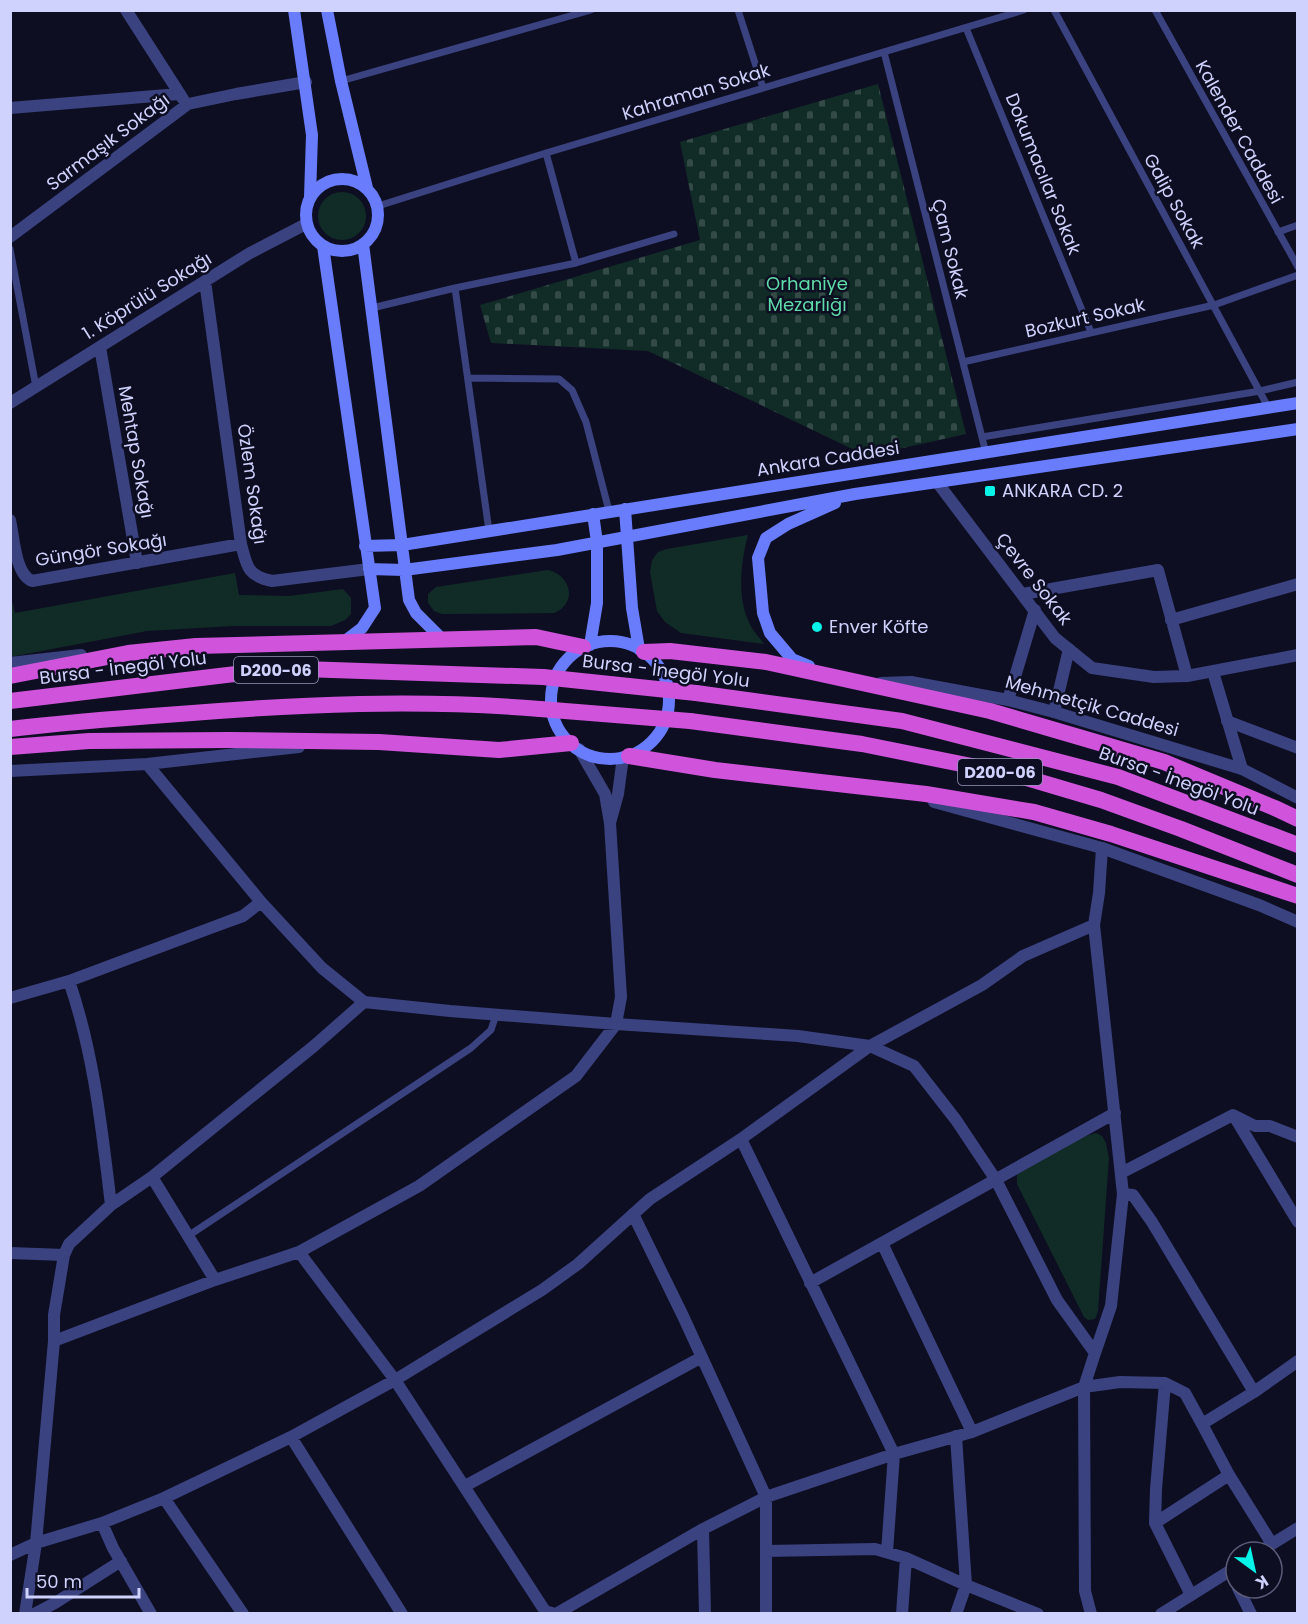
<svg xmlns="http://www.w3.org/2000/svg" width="1308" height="1624" font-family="Poppins,sans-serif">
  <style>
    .grass { fill: #112c27 }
    .cemetery { fill: url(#cemetery-stones) }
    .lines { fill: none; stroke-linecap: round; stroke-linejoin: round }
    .service { stroke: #3a4280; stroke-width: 7 }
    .minor { stroke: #3a4280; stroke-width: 12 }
    .tertiary { stroke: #3a4280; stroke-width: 12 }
    .secondary { stroke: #697cfc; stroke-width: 12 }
    .trunk { stroke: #d054db; stroke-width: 16 }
    .trunk-bridge { stroke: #d054db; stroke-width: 16 }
    .poi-dot { fill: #06f4e8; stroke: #0e0e22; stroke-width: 2 }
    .labels { text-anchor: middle; stroke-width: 5; stroke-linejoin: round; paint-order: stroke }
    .shield { fill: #0e0e22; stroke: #9697bc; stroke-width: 1.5 }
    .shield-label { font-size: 16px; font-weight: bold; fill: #d0d2fe }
    .street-label { font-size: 18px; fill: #d0d2fe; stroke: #0e0e22 }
    .park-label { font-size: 18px; fill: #5edca9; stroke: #0e0e22 }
    .poi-label { font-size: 18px; fill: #d0d2fe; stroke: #0e0e22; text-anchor: start }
  </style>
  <defs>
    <pattern id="cemetery-stones" width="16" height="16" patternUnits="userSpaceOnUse" patternTransform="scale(1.5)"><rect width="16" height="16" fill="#112c27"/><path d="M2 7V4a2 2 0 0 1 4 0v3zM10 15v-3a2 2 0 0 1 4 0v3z" fill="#334a47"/></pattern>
  </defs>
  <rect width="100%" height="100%" fill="#0e0e22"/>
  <!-- grass -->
  <path class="grass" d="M318 216a24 24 0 1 1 48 0a24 24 0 1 1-48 0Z
    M748,535c-7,26 -11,60 0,85 3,9 11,17 16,24l-83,-11 -16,-11 -8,-11 -7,-39 2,-12 6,-8 9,-3z
    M548,570c23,5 30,33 6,43l-112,1 -8,-3 -6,-8v-9l8,-7z
    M235,573l4,22 50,1 54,-7 8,9v16l-6,6 -14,6h-98l-86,5 -137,26v-64l5,20z
    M1096,1133l6,3 4,7 3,15 -11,153 -3,8 -7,1 -4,-3 -67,-133v-9l4,-8 65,-31z"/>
  <!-- cemetery -->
  <path class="cemetery" d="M878,84l88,350 -99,22 -219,-105 -157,-8 -11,-38 220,-65 -20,-98z"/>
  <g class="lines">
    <!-- service -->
    <path class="service" d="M738,10l25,78
      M1054,10l214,397
      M1155,10l143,257
      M966,28l125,304
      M884,52l102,401
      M341,81l250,-71
      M546,153l30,110
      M378,206l168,-53 478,-143
      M1278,232l20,-7
      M10,249l26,138
      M455,288l34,243
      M372,308l83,-20 121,-25 98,-29
      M963,362l251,-57 84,-30
      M468,378l91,1 13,11 14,32 23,89
      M982,437l278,-46 38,-9
      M188,1236l283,-188 20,-18 5,-15"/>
    <!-- minor -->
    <path class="minor" d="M126,10l57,89
      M10,108l169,-14
      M10,237l178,-133 48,-10 70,-12
      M205,281l36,263c6,22 6,32 31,37l97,-12
      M100,347l37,216
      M10,403l240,-150 56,-29
      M10,520c4,17 5,54 22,61l209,-37
      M1023,594l135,-24 29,106
      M1171,620l127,-36
      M10,663l71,-8
      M1213,672l29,97
      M1008,700l27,-90
      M1054,712l15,-63
      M1227,721l71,27
      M579,749l26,45 5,29 8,-29 5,-37
      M147,764l114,138 61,66 42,34 86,9 166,13 182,12 72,10 44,20 42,54 40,60 61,120 38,53 -11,34 1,204 6,23
      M10,771l137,-7 152,-17
      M1094,925l29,269 -12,112 -16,47
      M69,981c25,72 33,150 42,224
      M10,998l59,-17 147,-55 27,-10 18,-14
      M1234,1116l64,106
      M741,1139l153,315 -7,98
      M1121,1173l112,-58 22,11h15l28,11
      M152,1177l63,103
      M1123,1194l10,1 19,27 102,170
      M633,1214l50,102 83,181v117
      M882,1243l90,189
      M299,1252l96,128 150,231 10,3
      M10,1253l54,2
      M810,1283l305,-170
      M54,1341l161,-61 84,-28 120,-66 157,-110 40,-52 5,-27 -11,-174
      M956,1436l10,149 -10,29
      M291,1437l111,177
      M465,1486l237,-129
      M164,1498l79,116
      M102,1523l11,25 38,66
      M1155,1523l1,-34 9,-106
      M703,1529l2,85
      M1272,1544l-43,-69 -27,-51 52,-32 44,-31
      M766,1551l109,-2 31,9 60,27 72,29
      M10,1555l26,-12 66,-20 62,-25 127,-61 104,-57 147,-90 36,-26 72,-65 91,-60 129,-93 112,-61 41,-29 71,-31 5,-32 3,-45
      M1238,1588l13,26
      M1191,1595l-36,-72 74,-48
      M25,1614l11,-71 18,-202v-26l10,-60 5,-11 42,-39 41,-28 162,-131 50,-44
      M34,1614l21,-11 66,-42
      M556,1614l147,-85 63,-32 128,-43 78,-22 112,-45 36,-5 45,1 20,10 17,31
      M902,1614l4,-56"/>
    <!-- tertiary -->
    <path class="tertiary" d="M937,482l118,156 37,30 62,9 33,-1 111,-21
      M881,683l30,-1 97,18 46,12 188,57 56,29
      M934,802l168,46 157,57 39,17
      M1259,1552l39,-24
      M1161,1614l75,-47"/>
    <!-- secondary -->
    <path class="secondary" d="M294,10l18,125 -2,62
      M327,10l14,71 26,107
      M306 215a36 36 0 1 1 72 0a36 36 0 1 1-72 0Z
      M363,244l46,356 7,13 26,26
      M323,246l52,362 -13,20 -17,13
      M625,509l7,99 7,41
      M365,546l37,-1 896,-142
      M369,569l35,1 153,-20 298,-56 443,-65
      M551 700a59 59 0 1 1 118 0a59 59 0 1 1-118 0Z
      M590,645l7,-42v-61l-4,-28
      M809,666l-17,-7 -22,-26 -7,-20 -5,-55 8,-20 22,-14 47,-21"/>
    <!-- trunk -->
    <path class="trunk" d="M644,652l26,-1 96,11 224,49 174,51 113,47 21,10
      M10,676l118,-23 68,-7 340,-9 47,10
      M696,693l206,28 216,56 180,68
      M10,701l259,-31 34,-1 240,8
      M690,721l172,23 154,31 85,25 80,29 117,46
      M10,729c57,-7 113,-11 169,-15 120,-10 241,-15 361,-5
      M10,747l79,-6 140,-1 150,2 120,8 72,-7
      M629,756l86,14 211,24 108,18 77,22 187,62"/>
    <!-- trunk-bridge -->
    <path class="trunk-bridge" d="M543,677l153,16
      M540,709l150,12"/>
  </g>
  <!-- markers -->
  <g class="poi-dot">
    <rect x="984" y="485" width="12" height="12" rx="3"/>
    <circle cx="817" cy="627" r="6"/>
  </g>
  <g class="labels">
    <!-- shield labels -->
    <g class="shield">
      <rect x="234" y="657" width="84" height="26" rx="4.5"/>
      <rect x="958" y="759" width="84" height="26" rx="4.5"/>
    </g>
    <g class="shield-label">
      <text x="276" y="676">D200-06</text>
      <text x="1000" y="778">D200-06</text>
    </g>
    <!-- street labels -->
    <g class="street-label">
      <text transform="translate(696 92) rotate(-17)" y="6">Kahraman Sokak</text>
      <text transform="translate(1239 132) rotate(61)" y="6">Kalender Caddesi</text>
      <text transform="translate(108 142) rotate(-37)" y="6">Sarmaşık Sokağı</text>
      <text transform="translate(1043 174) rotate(68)" y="6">Dokumacılar Sokak</text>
      <text transform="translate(1174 201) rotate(61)" y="6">Galip Sokak</text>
      <text transform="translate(950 249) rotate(76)" y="6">Çam Sokak</text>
      <text transform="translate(147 296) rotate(-32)" y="6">1. Köprülü Sokağı</text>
      <text transform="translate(1085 318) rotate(-13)" y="6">Bozkurt Sokak</text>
      <text transform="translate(136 452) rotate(80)" y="6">Mehtap Sokağı</text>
      <text transform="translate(828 459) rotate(-9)" y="6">Ankara Caddesi</text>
      <text transform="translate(252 484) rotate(82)" y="6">Özlem Sokağı</text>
      <text transform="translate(101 550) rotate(-9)" y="6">Güngör Sokağı</text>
      <text transform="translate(1034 579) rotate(52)" y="6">Çevre Sokak</text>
      <text transform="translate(123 668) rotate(-7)" y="6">Bursa - İnegöl Yolu</text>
      <text transform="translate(666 671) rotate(7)" y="6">Bursa - İnegöl Yolu</text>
      <text transform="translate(1092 706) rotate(16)" y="6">Mehmetçik Caddesi</text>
      <text transform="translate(1179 781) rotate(20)" y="6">Bursa - İnegöl Yolu</text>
    </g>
    <!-- park labels -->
    <g class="park-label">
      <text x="807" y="290">Orhaniye<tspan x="807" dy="21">Mezarlığı</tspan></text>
    </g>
    <!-- poi labels -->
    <g class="poi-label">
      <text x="1002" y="497">ANKARA CD. 2</text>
      <text x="829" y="633">Enver Köfte</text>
    </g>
  </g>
  <!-- border -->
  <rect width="1308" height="1624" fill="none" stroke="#d0d2fe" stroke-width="24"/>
  <!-- north arrow -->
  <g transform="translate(1254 1570) rotate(147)"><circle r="28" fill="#0e0e22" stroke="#5c5c7a" stroke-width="1.5"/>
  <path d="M0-4.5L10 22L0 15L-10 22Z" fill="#06f4e8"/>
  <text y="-9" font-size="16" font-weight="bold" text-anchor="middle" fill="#d0d2fe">K</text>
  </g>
  <!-- scale -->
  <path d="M27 1588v9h112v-9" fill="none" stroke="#d0d2fe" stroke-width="3"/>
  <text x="36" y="1588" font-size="18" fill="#d0d2fe" stroke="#0e0e22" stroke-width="4.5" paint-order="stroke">50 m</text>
</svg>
